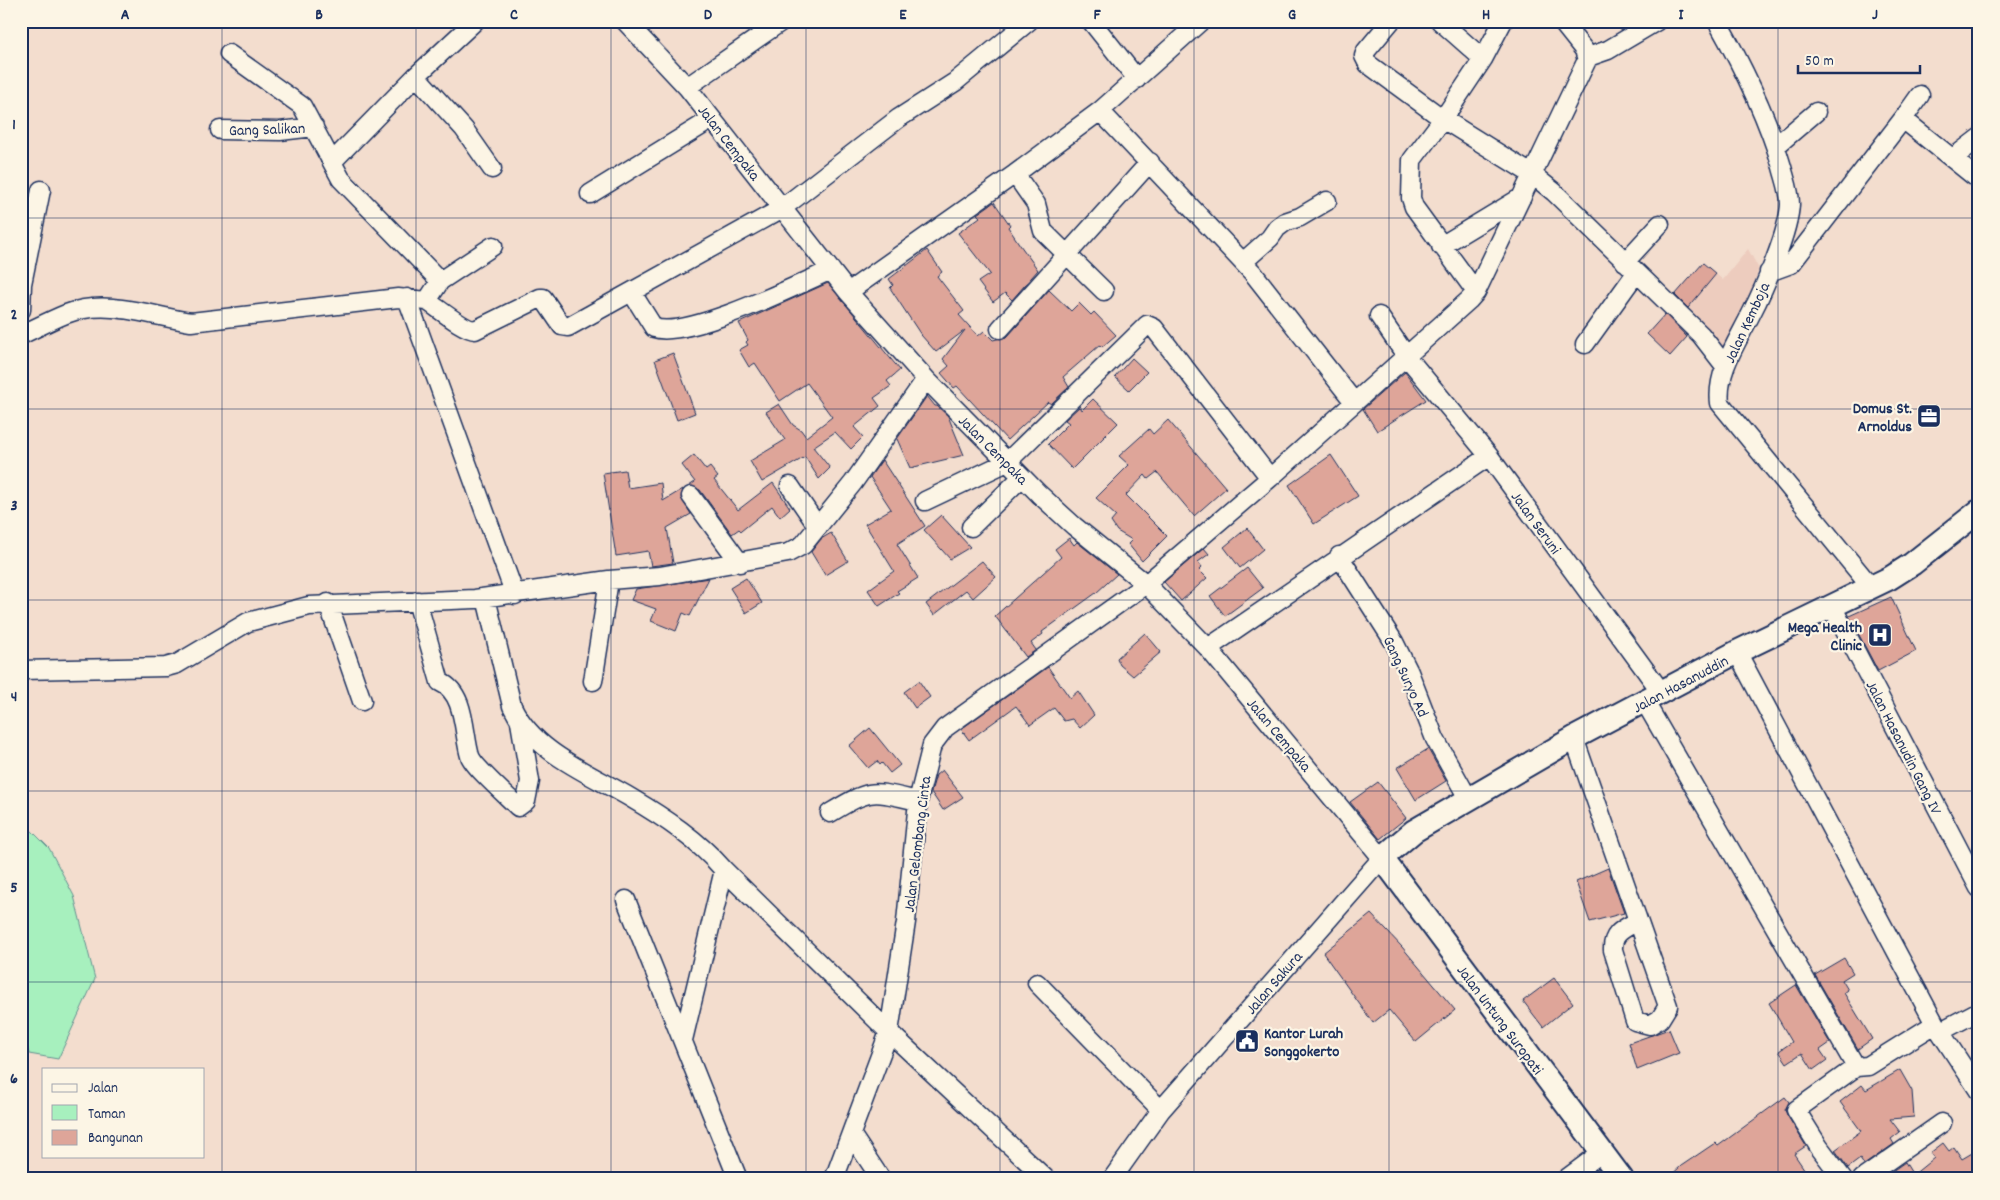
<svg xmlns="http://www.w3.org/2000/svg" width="2000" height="1200" font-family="Dekko,sans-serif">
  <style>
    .built { fill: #edccbe }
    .green { fill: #a7f0be; stroke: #61908e }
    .building { fill: #dea599; stroke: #1b2f5e }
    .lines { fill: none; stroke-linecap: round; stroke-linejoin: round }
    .minor-casing { stroke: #1b2f5e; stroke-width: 21 }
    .major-casing { stroke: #1b2f5e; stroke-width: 26 }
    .minor { stroke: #fcf5e5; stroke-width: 18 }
    .major { stroke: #fcf5e5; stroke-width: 22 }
    .grid { fill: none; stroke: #1b2f5e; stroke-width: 1; stroke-opacity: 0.55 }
    .labels { text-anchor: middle; stroke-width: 4.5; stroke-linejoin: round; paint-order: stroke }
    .street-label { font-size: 16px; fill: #1b2f5e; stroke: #fcf5e5 }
    .poi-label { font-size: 16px; font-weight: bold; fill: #1b2f5e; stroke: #fcf5e5; text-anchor: end }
    .neatline { fill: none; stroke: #1b2f5e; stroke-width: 2 }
    .grid-label { font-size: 16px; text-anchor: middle; font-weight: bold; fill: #1b2f5e }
  </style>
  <rect width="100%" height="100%" fill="#f3ddce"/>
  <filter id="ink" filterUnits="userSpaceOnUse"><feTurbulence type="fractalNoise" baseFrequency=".02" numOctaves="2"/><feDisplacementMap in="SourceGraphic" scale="10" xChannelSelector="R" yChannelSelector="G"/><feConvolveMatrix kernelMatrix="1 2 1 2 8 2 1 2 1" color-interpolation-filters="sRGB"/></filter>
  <g filter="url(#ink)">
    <!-- built -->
    <path class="built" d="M1748,249l11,20 -10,29 -27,56 -53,-52 34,-39 20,17z"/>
    <!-- green -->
    <path class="green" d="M21,820l28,28 25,48 21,83 -37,80 -29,-5 -8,-33z"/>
    <!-- building -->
    <path class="building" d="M994,202l16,23 -2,2 12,18 18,25 -26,30 -7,-7 -12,9 -15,-20 12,-8 -32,-41 22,-16 -3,-3z
      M927,250l15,22 -5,4 27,35 -5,4 19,21 6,-5 9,9 15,-4 41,-46 22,21 8,-8 12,12 3,-3 22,23 -14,12 -2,-2 -37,32 6,10 -18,17 -3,-2 -41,38 -50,-54 -3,2 -13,-15 8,-7 -6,-7 22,-29 -29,22 -15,-17 -31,-47 3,-3 -4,-6z
      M1703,263l13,11 -28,34 -13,-13z
      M828,283l72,87 -13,11 4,5 -17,12 6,8 -26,21 9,10 -12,12 -16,-17 -22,15 17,21 -11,11 -14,-22 -43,25 -12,-21 35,-21 -19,-28 13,-8 14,21 8,5 5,7 26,-20 -25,-34 -27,18 -25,-38 -6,4 -10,-17 9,-5 -2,-3 2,-2 -9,-17z
      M1665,314l22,23 -17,19 -23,-22z
      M673,353l22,60 -18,7 -22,-60z
      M1132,358l15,14 -18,18 -14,-13z
      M1405,372l21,28 -49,31 -14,-22z
      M927,396l8,10h2l11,10 16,39 -54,13 -13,-29z
      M1093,399l25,24 -46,46 -24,-25 21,-21 -4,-3 15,-14 2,4z
      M1168,420l58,68 -32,28 -37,-44 -9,7 -3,-4 -19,20 41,41 -25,25 -14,-17 4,-4 -15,-9 -6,-9 5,-6 -20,-18 33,-33 -10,-9 30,-27 4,5z
      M694,455l12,15 4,-3 8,10 -4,3 24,30 35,-27 17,25 -10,9 -8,-11 -31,25 -2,-2 -7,5 -32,-44 -11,-4 6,-4 -13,-17z
      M1331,455l27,41 -44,28 -25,-39z
      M882,460l43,66 -28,18 21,34 -21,13 2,2 -20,13 -11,-16 26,-19 -29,-47 26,-15 -21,-32z
      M625,470l3,18 33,-5 2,18 20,-12 -2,9 10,16 -24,14 6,35 -22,3 -3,-15 -32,5 -13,-83z
      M941,515l29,32 -20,12 -26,-29z
      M1247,528l16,21 -23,19 -16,-21z
      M831,533l17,28 -23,14 -14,-23 10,-13z
      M1069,538l5,7 3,-3 40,32 -21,19 -54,39 1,2 -12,9 5,7 -10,7 -31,-41 66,-59 -6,-8z
      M1204,548l5,6 -11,8 4,5 -3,3 8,8 -26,23 -17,-19z
      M982,561l14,16 -23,21 -7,-8 -32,25 -8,-11z
      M1247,568l16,20 -38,28 -15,-20z
      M709,578l-19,38 -7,-3 -7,18 -25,-10 5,-12 -25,-9 5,-11z
      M746,578l16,25 -16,10 -16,-25z
      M1891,597l25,54 -38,20 -29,-55z
      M1145,633l16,19 -28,24 -13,-11 -3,-7z
      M1048,667l22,31 8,-7 16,24 -14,13 -8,-9 -8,2 -10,-13 -24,17 -14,-19 -47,34 -8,-11z
      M919,681l11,16 -15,11 -11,-16z
      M870,728l30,37 -10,8 -8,-10 -2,2 -3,-4 -9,7 -19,-22z
      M1428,749l18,32 -30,19 -19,-32z
      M942,770l21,27 -20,13 -12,-18 5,-17z
      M1378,782l28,36 -26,21 -30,-37z
      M1608,868l16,45 -34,9 -14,-40z
      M1371,914l31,33 53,63 -39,32 -27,-32 -16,13 -50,-70z
      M1844,958l9,15 -11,7 6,10 -4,3 28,46 -14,10 -43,-74z
      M1554,978l19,25 -30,24 -20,-26z
      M1796,985l34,58 -10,7 7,10 -14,10 -11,-17 -15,10 -8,-12 13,-9 -23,-39z
      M1669,1029l10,24 -42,17 -8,-27z
      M1900,1070l12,21 2,26 -24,2 10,13 -9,7 3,5 -30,21 -4,-6 -12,9 -13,-18 26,-19 -21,-29 22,-17 4,5z
      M1785,1097l4,5 -4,8 2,5 19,31 -12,8 17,25h-144l14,-13 34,-23 3,3z
      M1943,1143l6,8 5,-4 8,12 17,-10v18l-18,12h-80l24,-17 8,13 21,-17 -4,-5z"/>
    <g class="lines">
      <defs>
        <path id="minor" d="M625,21l62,66 161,205 78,87 113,115 35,32 72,58 62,64 174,210 -221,252 -49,69
          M1091,21l46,58
          M1391,21l-25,30 -2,5 4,8 75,55 90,56 21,17 147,143 24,31
          M1440,21l43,38 -40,60 -31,41 -1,38 3,9 62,85
          M1717,21c26,46 50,95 65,146 3,12 8,24 8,37 -1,27 -26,85 -39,110 -13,27 -35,58 -31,89l151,184
          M229,54l73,52 39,73 99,102 -13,20c11,7 37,29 48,29l65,-32h3l19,28 6,1 213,-118 118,-91 56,-36 74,-61
          M1588,57l20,-7 49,-29
          M1483,59l20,-38
          M416,76l48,53 28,40
          M687,87l95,-66
          M1100,111l153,162 101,129
          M1903,119l17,-24
          M220,130l60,1 34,-4
          M1776,146l40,-34
          M1953,158l26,-20
          M332,162l84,-86 59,-55
          M1015,174l21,30 7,27 61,60
          M590,194l122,-75
          M1441,246l81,-49
          M1243,262l27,-24 7,-10 8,-6 15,-5 27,-16
          M1625,262l35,-38
          M1769,272l22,-8 112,-145 76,61
          M440,281l53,-35
          M848,292l167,-118 85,-63 101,-90
          M632,293l22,35c34,11 141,-42 177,-58
          M407,298l108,297
          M21,310l1,-26 19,-94
          M1379,316l28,41 82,99 173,237
          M1000,329l150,-167
          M21,335c15,-7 30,-15 45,-21 40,-16 85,2 125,8l207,-24 29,3
          M1585,344l51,-71
          M790,486l28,41
          M691,496l49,67
          M925,501l82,-39 140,-137 7,3 116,150
          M971,527l51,-50
          M1339,556l55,86 15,30 26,67 34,61
          M486,598l26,108c22,47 77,67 119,92 34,20 67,42 93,72l165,162 157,147
          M417,601l23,81c26,11 23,52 30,74 3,10 38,41 48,51l8,-6 4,-20 -10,-59
          M328,603l34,98
          M1832,606l147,282
          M1208,648l281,-192
          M1737,652l198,372 44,67
          M21,670l145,-3 11,-3 71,-42 61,-16 166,-7 134,-19 51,-4 128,-23 15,-8 50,-62 73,-104
          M593,681l16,-101
          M1645,702l211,365 12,-1 67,-42
          M1574,738l94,268 -8,13 -10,6 -15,-4 -22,-71c-1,-18 11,-21 25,-29
          M830,813c42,-25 40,-23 88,-12
          M626,900l112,279
          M1037,983l124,127
          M1941,1031l38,-20
          M683,1040l41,-170
          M851,1134l30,45
          M834,1179l55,-147 17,-110 12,-121 14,-56 13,-17 201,-144 124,-106 199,-178 7,-8 111,-232 -3,-10 -23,-29
          M1566,1179l35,-26
          M1843,1179l-24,-32 -23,-37 60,-43
          M1862,1179l80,-56"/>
        <path id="major" d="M1622,1179l-240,-321 32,-27 160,-93 163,-86 153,-74 22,-14 67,-53"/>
      </defs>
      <!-- minor casing -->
      <use href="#minor" class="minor-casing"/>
      <!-- major casing -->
      <use href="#major" class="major-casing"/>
      <!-- minor -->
      <use href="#minor" class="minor"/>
      <!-- major -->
      <use href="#major" class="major"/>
    </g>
  </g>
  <!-- grid -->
  <path class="grid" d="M222,21v1158M416,21v1158M611,21v1158M806,21v1158M1000,21v1158M1194,21v1158M1389,21v1158M1584,21v1158M1778,21v1158M21,218h1958M21,409h1958M21,600h1958M21,791h1958M21,982h1958"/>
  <!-- icons -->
  <defs>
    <symbol id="office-square" viewBox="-11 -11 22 22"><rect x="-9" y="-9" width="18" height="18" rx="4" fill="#1b2f5e" stroke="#fcf5e5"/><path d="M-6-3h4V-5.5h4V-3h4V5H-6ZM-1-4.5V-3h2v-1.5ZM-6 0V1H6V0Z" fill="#fff"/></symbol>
    <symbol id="hospital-square" viewBox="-11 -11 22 22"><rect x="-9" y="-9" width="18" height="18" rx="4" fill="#1b2f5e" stroke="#fcf5e5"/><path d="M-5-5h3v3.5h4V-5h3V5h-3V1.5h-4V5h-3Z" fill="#fff"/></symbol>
    <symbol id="civic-square" viewBox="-11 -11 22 22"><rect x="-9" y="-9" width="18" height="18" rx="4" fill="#1b2f5e" stroke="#fcf5e5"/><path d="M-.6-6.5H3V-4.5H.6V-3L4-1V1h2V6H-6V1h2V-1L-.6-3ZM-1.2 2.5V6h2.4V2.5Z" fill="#fff"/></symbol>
  </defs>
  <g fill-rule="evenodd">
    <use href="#office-square" x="1915" y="402" width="28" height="28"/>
    <use href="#hospital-square" x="1866" y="621" width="28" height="28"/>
    <use href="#civic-square" x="1233" y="1027" width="28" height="28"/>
  </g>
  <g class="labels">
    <!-- street labels -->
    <g class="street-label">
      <text transform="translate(267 128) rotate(-2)" y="6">Gang Salikan</text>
      <text transform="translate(730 142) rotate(52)" y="6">Jalan Cempaka</text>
      <text transform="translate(1746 322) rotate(-65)" y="6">Jalan Kemboja</text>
      <text transform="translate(994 449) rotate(45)" y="6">Jalan Cempaka</text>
      <text transform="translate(1537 522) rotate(54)" y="6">Jalan Seruni</text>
      <text transform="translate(1407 676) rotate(65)" y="6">Gang Suryo Ad</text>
      <text transform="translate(1680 683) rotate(-28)" y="6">Jalan Hasanuddin</text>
      <text transform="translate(1280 734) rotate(50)" y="6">Jalan Cempaka</text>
      <text transform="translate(1905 747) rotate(63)" y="6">Jalan Hasanudin Gang IV</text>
      <text transform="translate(916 844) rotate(-83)" y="6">Jalan Gelombang Cinta</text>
      <text transform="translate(1273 982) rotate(-49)" y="6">Jalan Sakura</text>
      <text transform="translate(1501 1019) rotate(53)" y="6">Jalan Untung Suropati</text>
    </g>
    <!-- poi labels -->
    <g class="poi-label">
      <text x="1912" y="413">Domus St.<tspan x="1912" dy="18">Arnoldus</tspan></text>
      <text x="1862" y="632">Mega Health<tspan x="1862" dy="18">Clinic</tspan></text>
      <text x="1264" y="1038" text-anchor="start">Kantor Lurah<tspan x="1264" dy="18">Songgokerto</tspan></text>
    </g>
  </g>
  <!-- margin -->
  <rect width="2000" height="1200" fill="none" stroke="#fcf5e5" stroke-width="55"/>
  <!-- legend -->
  <rect x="42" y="1068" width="162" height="90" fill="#fcf5e5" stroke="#a2a6af"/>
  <rect x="52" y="1084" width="25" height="8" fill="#fcf5e5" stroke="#a2a6af"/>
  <text x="88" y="1092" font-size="15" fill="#1b2f5e">Jalan</text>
  <rect x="52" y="1105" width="25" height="15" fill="#a7f0be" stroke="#a2a6af"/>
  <text x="88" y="1118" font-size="15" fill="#1b2f5e">Taman</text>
  <rect x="52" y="1130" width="25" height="15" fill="#dea599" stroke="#a2a6af"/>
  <text x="88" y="1142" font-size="15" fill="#1b2f5e">Bangunan</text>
  <!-- scale -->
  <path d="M1798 65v8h122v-8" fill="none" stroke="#1b2f5e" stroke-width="2.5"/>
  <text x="1805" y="65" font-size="15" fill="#1b2f5e" stroke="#fcf5e5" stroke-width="4" paint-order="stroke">50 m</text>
  <rect x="28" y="28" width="1944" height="1144" class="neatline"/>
  <g class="grid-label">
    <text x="125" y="19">A</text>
    <text x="319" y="19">B</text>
    <text x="514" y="19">C</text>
    <text x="708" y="19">D</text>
    <text x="903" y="19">E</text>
    <text x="1097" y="19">F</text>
    <text x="1292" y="19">G</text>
    <text x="1486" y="19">H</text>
    <text x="1681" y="19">I</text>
    <text x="1875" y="19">J</text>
    <text x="14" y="129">1</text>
    <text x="14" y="319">2</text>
    <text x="14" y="510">3</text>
    <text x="14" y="701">4</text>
    <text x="14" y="892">5</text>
    <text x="14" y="1083">6</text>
  </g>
</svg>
